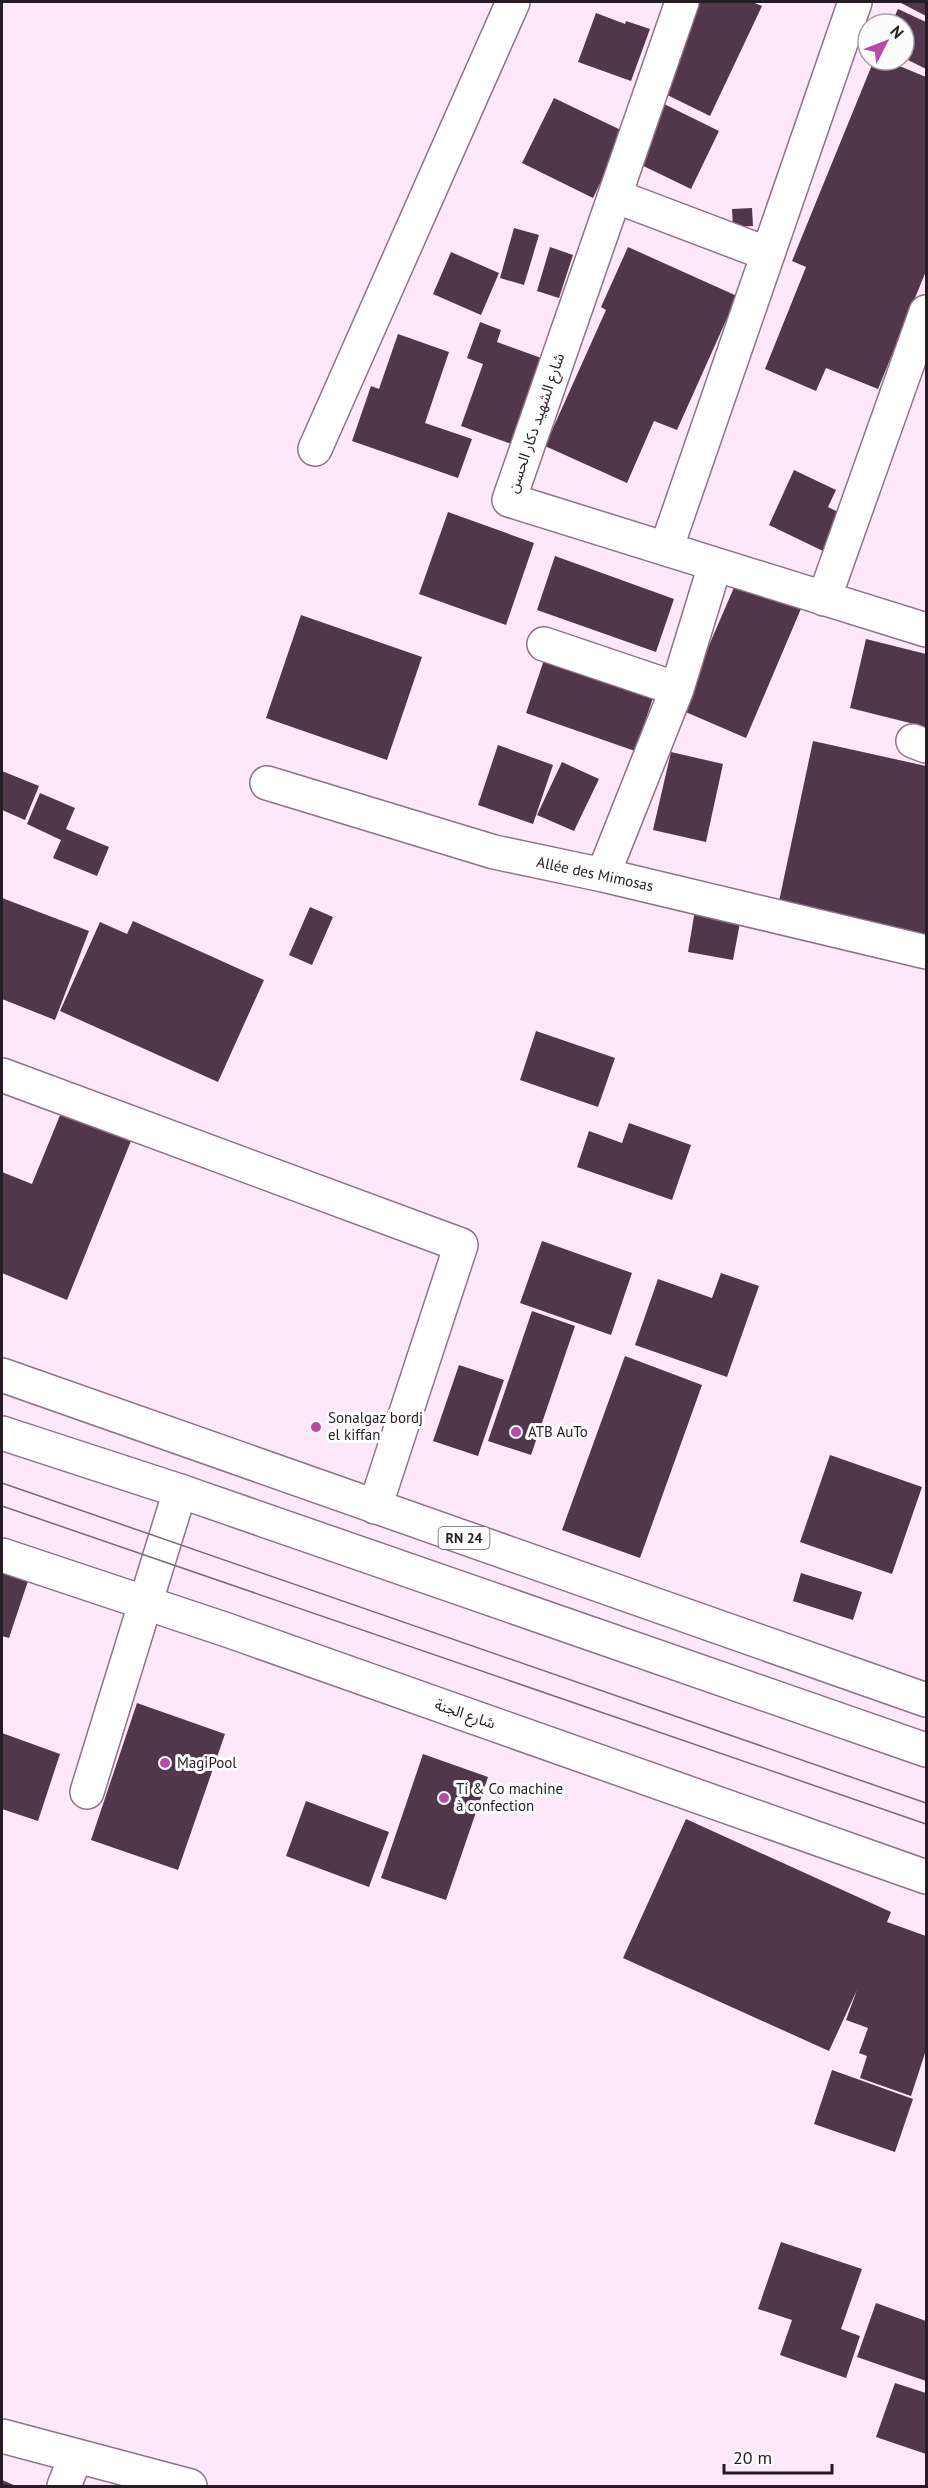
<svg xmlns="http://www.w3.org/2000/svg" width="928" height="2488" font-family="'PT Sans','Noto Sans Arabic',sans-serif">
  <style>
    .building { fill: #50374c }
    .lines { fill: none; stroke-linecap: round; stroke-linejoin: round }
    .minor-casing { stroke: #8e728a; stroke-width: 36 }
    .major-casing { stroke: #8e728a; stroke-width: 36 }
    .minor { stroke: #fff; stroke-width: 33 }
    .major { stroke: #fff; stroke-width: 33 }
    .tram { stroke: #7a6b77; stroke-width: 1.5 }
    .poi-dot { fill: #b64bac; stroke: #fcfcfc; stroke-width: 2 }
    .labels { text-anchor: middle; stroke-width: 6; stroke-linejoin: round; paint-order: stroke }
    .shield { fill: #fcfcfc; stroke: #675e66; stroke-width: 1.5 }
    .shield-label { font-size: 14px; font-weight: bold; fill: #271b25 }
    .street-label { font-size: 15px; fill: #271b25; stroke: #fcfcfc }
    .poi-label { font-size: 15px; fill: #271b25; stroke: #fcfcfc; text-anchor: start }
  </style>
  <rect width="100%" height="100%" fill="#fce8f8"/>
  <!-- building -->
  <path class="building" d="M694,2h58l10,4 -52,110 -57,-28z
    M902,2h24v14l-25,-13z
    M898,9l28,13v47l-22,-11v-34h-13z
    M596,13l29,11 1,-3 24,8 -19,52 -53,-19z
    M874,60h11l41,17v194l-48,118 -52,-21 -10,23 -51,-22 41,-102 -14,-6z
    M554,98l71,34 -32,66 -71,-35z
    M660,102l59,29 -28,58 -60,-29z
    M752,208l1,18 -20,1 -1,-18z
    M514,228l25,7 -15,50 -24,-7z
    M550,247l23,8 -14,43 -22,-7z
    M628,247l109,49 -60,134 -23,-9 -27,62 -82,-37 61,-136 -5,-3z
    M451,252l48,21 -18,42 -48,-21z
    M480,322l21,8 -4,12 47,17 -30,86 -53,-19 22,-62 -16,-6z
    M398,334l51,18 -24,71 47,16 -14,39 -106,-37 19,-55 8,3z
    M794,470l42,20 -8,17 14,7 -17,38 -56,-27z
    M448,512l86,31 -28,82 -87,-31z
    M555,556l119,43 -18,53 -119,-42z
    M739,576l64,28 -57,134 -65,-28z
    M301,615l121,42 -35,103 -121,-42z
    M866,639l60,15v73l-76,-19z
    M544,660l109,38 -18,53 -109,-38z
    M813,741l113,25v173l-148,-33z
    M498,745l55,20 -20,59 -55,-19z
    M671,752l52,12 -17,78 -53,-12z
    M562,762l37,17 -25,52 -37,-16z
    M2,771l37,15 -14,34 -23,-10z
    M40,793l35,15 -9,21 43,18 -12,29 -44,-18 8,-18 -34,-16z
    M2,898l87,33 -34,89 -53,-21z
    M696,904l46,8 -9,48 -45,-8z
    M310,907l23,10 -21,48 -23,-10z
    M133,921l131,59 -46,102 -158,-71 40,-89 27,12z
    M536,1031l79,27 -17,49 -78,-27z
    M65,1103l70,28 -68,169 -65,-27v-101l30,12z
    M629,1123l62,22 -19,55 -95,-33 12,-36 33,12z
    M542,1241l90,32 -21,62 -91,-32z
    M721,1273l38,13 -32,91 -92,-32 23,-66 54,19z
    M532,1311l43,15 -44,129 -43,-14z
    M625,1356l77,29 -62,173 -78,-28z
    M459,1365l45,15 -26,76 -45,-15z
    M830,1455l92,32 -30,87 -92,-32z
    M2,1571l26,10 -19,57 -7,-2z
    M801,1573l61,19 -9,28 -60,-19z
    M137,1703l88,31 -47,136 -87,-30z
    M2,1733l58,21 -22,67 -36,-12z
    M423,1754l65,23 -42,123 -65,-22z
    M306,1801l83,31 -20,55 -83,-31z
    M686,1819l205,93 -4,10 39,14v114l-15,46 -51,-18 7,-22 -8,-3 9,-25 -22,-8 11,-30 -28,61 -206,-93z
    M832,2070l81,29 -18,53 -81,-28z
    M781,2242l81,27 -21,60 19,7 -14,42 -66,-23 12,-35 -34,-11z
    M876,2303l50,18v60l-69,-24z
    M895,2383l31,10v61l-50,-17z
    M2,2480l14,6h-14z"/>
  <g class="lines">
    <defs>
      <path id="minor" d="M682,2l-173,498 417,130
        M615,196l153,58
        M315,449l198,-447
        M666,549l189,-547
        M824,599l102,-287
        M544,644l133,45
        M913,741l13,5
        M267,783l227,69 109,23 323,77
        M603,875l74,-186 38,-124
        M2,1075l459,170 -86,262
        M2,1555l225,75 699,247
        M87,1792l93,-301
        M2,2436l188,50
        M64,2486l12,-30"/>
      <path id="major" d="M2,1375l924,325
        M2,1433l178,58 746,259"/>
    </defs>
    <!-- minor casing -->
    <use href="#minor" class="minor-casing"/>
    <!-- major casing -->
    <use href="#major" class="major-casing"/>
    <!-- minor -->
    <use href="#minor" class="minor"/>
    <!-- major -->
    <use href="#major" class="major"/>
    <!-- tram -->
    <path class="tram" d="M2,1483l924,320
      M2,1506l924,318"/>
  </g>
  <!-- markers -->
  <g class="poi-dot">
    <circle cx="316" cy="1427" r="6"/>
    <circle cx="516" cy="1432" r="6"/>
    <circle cx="165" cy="1763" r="6"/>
    <circle cx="444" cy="1798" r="6"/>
  </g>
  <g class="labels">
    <!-- shield labels -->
    <rect class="shield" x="438.5" y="1527" width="51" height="22" rx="4.5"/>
    <g class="shield-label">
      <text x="464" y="1543">RN 24</text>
    </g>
    <!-- street labels -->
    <g class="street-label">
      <text transform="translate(536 423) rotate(-71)" y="5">شارع الشهيد دكار الحسن</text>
      <text transform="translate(595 874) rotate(12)" y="5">Allée des Mimosas</text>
      <text transform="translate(465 1714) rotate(19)" y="5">شارع الجنة</text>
    </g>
    <!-- poi labels -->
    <g class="poi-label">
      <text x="328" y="1423">Sonalgaz bordj<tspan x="328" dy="17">el kiffan</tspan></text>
      <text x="528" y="1437">ATB AuTo</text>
      <text x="177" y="1768">MagiPool</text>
      <text x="456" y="1794">Ti &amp; Co machine<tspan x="456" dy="17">à confection</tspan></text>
    </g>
  </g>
  <!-- border -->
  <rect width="928" height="2488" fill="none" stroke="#271b25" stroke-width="6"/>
  <!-- north arrow -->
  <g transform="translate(886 42) rotate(48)"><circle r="28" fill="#fcfcfc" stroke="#a7a2a6" stroke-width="1.5"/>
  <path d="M0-4.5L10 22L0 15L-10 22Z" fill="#b64bac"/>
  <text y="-9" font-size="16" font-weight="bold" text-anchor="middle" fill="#271b25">N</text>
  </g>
  <!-- scale -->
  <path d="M724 2464v9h108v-9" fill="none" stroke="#271b25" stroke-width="3"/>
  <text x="733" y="2464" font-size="18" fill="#271b25" stroke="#fcfcfc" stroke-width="4.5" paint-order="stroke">20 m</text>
</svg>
